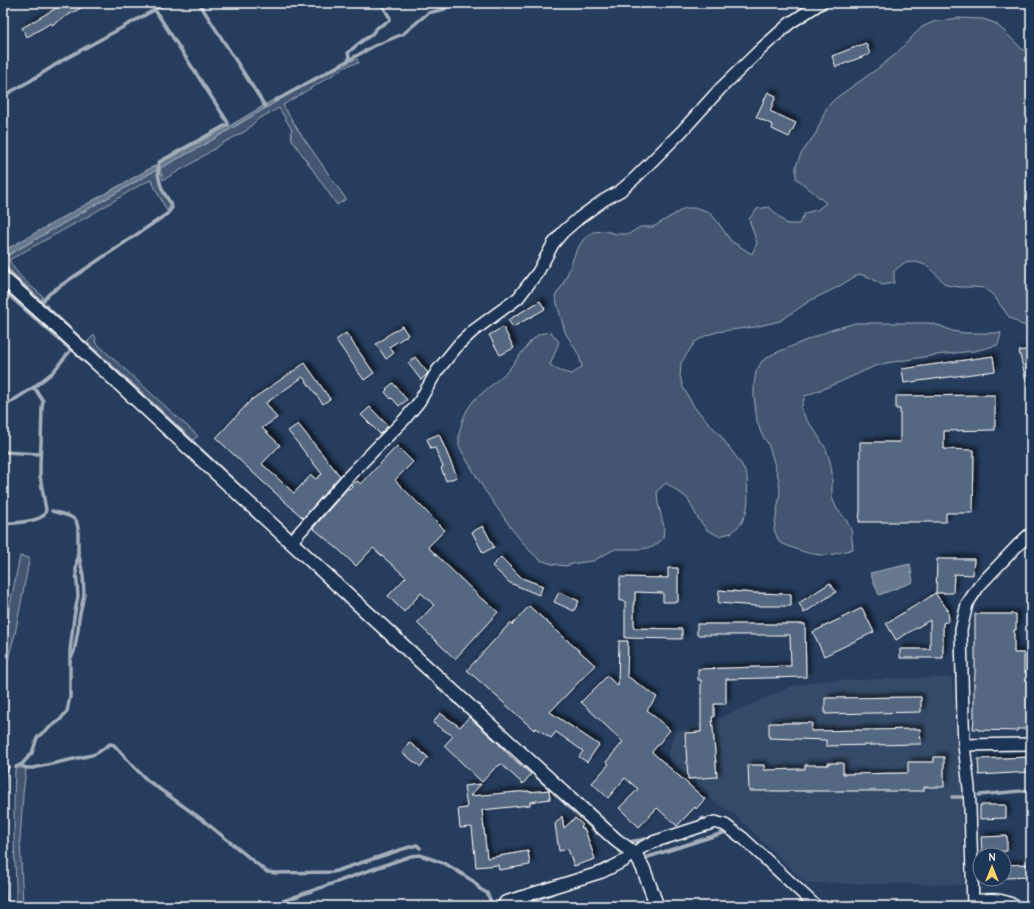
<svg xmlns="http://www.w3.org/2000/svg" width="1034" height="909" font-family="'Comic Neue',sans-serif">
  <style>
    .built { fill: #344a68 }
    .green { fill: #425672; stroke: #a0aab8 }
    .water { fill: #67788e; stroke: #a4aebb }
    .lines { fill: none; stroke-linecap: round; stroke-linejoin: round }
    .stream { stroke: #a4aebb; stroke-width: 3.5 }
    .building { fill: #556781; stroke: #fff; filter: url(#shadow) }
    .minor-casing { stroke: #fff; stroke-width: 14 }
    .tertiary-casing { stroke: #fff; stroke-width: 16 }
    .minor { stroke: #1d3557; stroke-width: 11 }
    .tertiary { stroke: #1d3557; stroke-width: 13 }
  </style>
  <defs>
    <filter id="shadow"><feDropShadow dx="3.5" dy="-3.5" stdDeviation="2" flood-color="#0009"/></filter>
  </defs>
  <rect width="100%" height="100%" fill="#263d5e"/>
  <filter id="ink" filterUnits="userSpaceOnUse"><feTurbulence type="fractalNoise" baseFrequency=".025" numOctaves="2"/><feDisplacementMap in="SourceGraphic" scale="8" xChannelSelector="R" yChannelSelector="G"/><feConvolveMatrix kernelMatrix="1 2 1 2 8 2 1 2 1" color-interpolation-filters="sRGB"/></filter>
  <g filter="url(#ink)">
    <!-- built -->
    <path class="built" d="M952,677l10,111 1,97 -157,-2 -71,-68 -13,-8 -35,-27 -20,-23 8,-25 37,-11 83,-36 24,-4z"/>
    <!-- green -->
    <path class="green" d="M958,18l25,1 12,4 9,8 17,17 10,8v272l-11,-4 -11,-7 -15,-21 -10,-8 -12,-1h-13l-13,-2 -18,-19 -12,-4 -12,1 -10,8v12l-12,2 -11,-7 -12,-4 -21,13 -27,13 -31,21 -25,6 -25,3 -13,2 -12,4 -10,6 -14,21 -1,13 3,11 6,11 6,10 25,27 22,30 5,11 1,25 -2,12 -5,11 -10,9 -12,3 -12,-6 -8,-10 -12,-22 -21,-15 -9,8 1,12 6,24 -1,12 -10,8 -12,2h-26l-22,12 -16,2 -12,3 -13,-2 -12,-4 -10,-9 -16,-19 -30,-43 -19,-32 -6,-11v-12l3,-12 5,-12 7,-10 33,-28 23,-30 9,-8 12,-2 8,10 -9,23 10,6 12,3 10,-7 -3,-12 -14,-23 -10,-36 7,-10 5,-11 9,-24 7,-11 10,-8 12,-1 12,3h12l11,-7h13l32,-19h13l11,4 8,9 14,20 21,13 5,-11 -8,-24 8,-10 12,-2 18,17h12l6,-11 12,-3 9,-7 -30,-25v-12l5,-12 15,-21 11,-26 9,-9 41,-29 19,-15 17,-18 9,-9 11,-5z
      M357,59l2,4 -10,2 -66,40 15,25 48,69 -9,6 -45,-65 -1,-8 1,-2 -13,-22 -21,11 -12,12 -23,12 -32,21 -28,16 -3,-12 42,-22 77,-46 72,-39z
      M156,170l2,9 4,12 7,12 1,3 -3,5 -16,-31 -11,5 -53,32 -78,43c8,15 21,26 34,36l-2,4 -21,-19 -17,-18v-5z
      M855,323h74l12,3 11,5 12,2h37l-3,12 -24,6 -38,4 -49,8 -12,3 -35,16 -35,14 -4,12 5,11 8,10 12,20 4,12 2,12v25l5,11 8,9 6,11 2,20c-8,2 -17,5 -25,6 -17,1 -34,-6 -49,-13l-5,-12 6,-37 -1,-13 -7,-24 -4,-12 -7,-11 -4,-12 -3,-24v-13l2,-12 6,-11 11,-7 58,-24z
      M94,335l2,3 -1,4 103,94 -5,4 -106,-98z
      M20,556l9,2v3l-14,73 -6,21 -6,31v-42l4,-12 2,-22z
      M18,768h5l3,2 -3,24 -3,45 3,67h-7c1,-24 -2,-48 -2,-71 0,-22 0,-44 1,-66z"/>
    <!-- water -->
    <path class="water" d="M278,97l1,3 -77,46 -53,28 -146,84v-7l144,-81 84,-45z
      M910,564l3,18 -34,13 -9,-22z"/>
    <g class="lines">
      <!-- stream -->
      <path class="stream" d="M199,3l66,103
        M350,60l-2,-7c6,-6 15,-13 23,-18 2,-2 4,-5 6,-7 4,-3 8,-5 12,-7l1,-3 -9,-15
        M3,96l27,-15 33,-21 104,-57
        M275,101l99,-55 29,-12 25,-21 17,-4 5,-6
        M3,266l79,74
        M3,290l68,60 -19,23 -18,14 -31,20
        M42,302l7,-8 11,-8 107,-72 5,-6c-2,-8 -6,-11 -9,-17 -4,-8 -6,-20 -4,-29l69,-38 -1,-3 -72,-111
        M86,344l43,38 117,110
        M77,355l15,12
        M3,452l37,2
        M52,511l17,5 7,4 2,8v22l5,25 1,20 -5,23 -1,12 -4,22 -4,7
        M3,524c9,-1 31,-2 38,-7 3,-1 4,-4 5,-7l-6,-34v-13l1,-20 1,-36 1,-6 -9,-14
        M376,629l19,18
        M503,745l94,88
        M20,765l7,3h6l59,-13 5,-2 13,-9 4,1 19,21 14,14 57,41 63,51 8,1 58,-1 70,-23 14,-4 3,3
        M16,767l6,-3 10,-11 5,-15 4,-4 19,-14 7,-9 3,-14v-46l4,-34 4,-21 -2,-26 2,-20
        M574,793l50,46 5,3 22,-4
        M979,795l52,-5
        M952,797h12
        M697,823l6,-5
        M645,858l78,-25
        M6,906l-3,-71 2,-58 1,-6 3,-5
        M269,906l110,-39 32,-11 9,-1 26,9 27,17 7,8 7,4 6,13
        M519,906l34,-13
        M982,906l4,-1 9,1"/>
    </g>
    <!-- building -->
    <path class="building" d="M65,3h25l-20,11 -18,11 -1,-2 -24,14 -5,-9z
      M866,43l4,11 -34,13 -4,-11z
      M768,92l8,4 -6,15 26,12 -7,14 -17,-8 1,-4 -17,-8z
      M540,301l5,8 -32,18 -5,-7z
      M402,326l6,9 -19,12 5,6 -8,6 -10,-15 9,-6v-1z
      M503,327l11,21 -14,7 -11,-20z
      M346,333l28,40 -10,7 -28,-40z
      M1030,349l1,6v33l-3,1 -9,-38z
      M993,356l2,15 -91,12 -2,-14z
      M415,357l13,16 -7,7 -13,-17z
      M305,363l25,36 -7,5 -20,-27 -37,26 11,15 -15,10 18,17 -18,19 32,29 17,-18 5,4 6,-5 -34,-43 10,-7 42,52 -37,42 -41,-37 -30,-28 -16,-15 35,-38z
      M393,383l14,17 -8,6 -7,-8 -1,1 -6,-7 2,-2 -1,-1z
      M995,395v35l-51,1v18l30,1 -1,63h-27v9h-87l1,-12v-68h40v-33h-4v-13z
      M370,407l18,19 -8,8 -19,-19z
      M439,434l18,43 -11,4 -5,-13 2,-1 -8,-19 -4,1 -4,-10z
      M397,446l16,16 -18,18 50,50 -17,17 55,53v-1l15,13 -43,47 -38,-36 17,-18 -13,-12 -17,19 -16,-16 18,-19 -33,-29 -17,18 -17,-16 -26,-22 35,-40 1,1 8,-8 4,3z
      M483,526l11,21 -11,6 -11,-21z
      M501,557l21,21 21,8 -4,9 -29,-12 -18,-17z
      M937,559h37l-1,16 -19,-1 -1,19h-17z
      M668,568h10v34h-15v-9l-28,-1v9h-1v27l48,1v10l-57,-1v-37h-5v-24l48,1z
      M830,583l6,9 -32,21 -5,-10z
      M719,590l35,3 37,1v12h-35l-38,-3z
      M559,592l20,9 -5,10 -20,-9z
      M935,593l13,17 1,11 -6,2v35h-43v-9h30v-29l-34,20 -10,-17 39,-23z
      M529,606l66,59 -45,47 49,33 -12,17 -8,-5 4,-6 -27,-19 -5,6 -15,-10 -2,2 -67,-60 43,-47 2,2z
      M862,608l12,24 -50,24 -11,-24z
      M975,614h41v16h-2v23h10v19h7v57h-14v2l-39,-1v-1h-5l1,-10v-35l1,-10z
      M697,624h108l1,53 -80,2v25h-12v13h-2l5,60 -29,2 -3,-46 16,-1v-52h-3v-11l93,-3 -1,-31h-93z
      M619,641h9l-1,35 30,21 -10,13 23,20 -18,22 53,47 -9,10 -1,-2 -18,19 -20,-18 -18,19 -20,-19 19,-19 -13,-11 -17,20 -16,-15 17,-19 -3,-2 17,-20 -42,-40 26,-26 11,10z
      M921,697v15l-96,2v-16z
      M440,713l20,14 9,-10 28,25 12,13 22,19 -8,10 -22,-20 -7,5 -12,13 -38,-36 9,-10 -20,-13z
      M769,723h43l-1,8 109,-2 1,15 -95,2v-6l-57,-2z
      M409,742l19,15 -7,10 -19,-14z
      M934,757h10v30h-20v4h-175l-1,-26h16v5l41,-1v-4h23v-2h15v11l65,-1v-11h26z
      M1031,757v15l-52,3 -1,-16z
      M481,784l-11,12 59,-5v1l20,-2 1,9 -20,3v3l-48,5 5,48 41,-7 2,14 -31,5 -1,-5 -22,2 -4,-40 -12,1 -2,-19 9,-1 -3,-22z
      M980,805h26v13l-26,1z
      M562,816l2,12 11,-10 8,7 -2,2 4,3 10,29 -21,7 -6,-17 -9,2 -4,-27z
      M1007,836v15l-25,1 -1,-15z
      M1031,864v13l-27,1v-13z"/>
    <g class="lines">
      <defs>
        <path id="minor" d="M291,542l59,-67 32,-33 22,-22 15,-18 18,-31 22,-27 14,-13 45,-33 20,-26 15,-28 10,-12 16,-14 25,-18 16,-9 14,-12 48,-48 38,-42 42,-41 28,-25 31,-20
          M964,745l67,-1
          M973,901c16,-2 28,-3 43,5
          M505,902l97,-30 22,-11 17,-13 12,-6 62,-20 10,3 19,14 72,67
          M973,906l-3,-99 -1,-19 -5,-43 -1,-25 -2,-90 6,-26 12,-18 38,-40 14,-13"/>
        <path id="tertiary" d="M3,278l60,54 358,330 195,178 18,13 3,4 6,11 14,38"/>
      </defs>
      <!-- minor casing -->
      <use href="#minor" class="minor-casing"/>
      <!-- tertiary casing -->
      <use href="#tertiary" class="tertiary-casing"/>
      <!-- minor -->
      <use href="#minor" class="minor"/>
      <!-- tertiary -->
      <use href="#tertiary" class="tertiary"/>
    </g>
  </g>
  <!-- margin -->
  <rect width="1034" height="909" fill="none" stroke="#1d3557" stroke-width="16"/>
  <rect x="8" y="8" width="1018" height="893" fill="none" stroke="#fff" stroke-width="1.5" filter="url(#ink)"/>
  <!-- north arrow -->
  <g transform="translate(992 867)"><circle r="19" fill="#1d3557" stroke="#77869a"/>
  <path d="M0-3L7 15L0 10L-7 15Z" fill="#ffd166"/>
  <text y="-6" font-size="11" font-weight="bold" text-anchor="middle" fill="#ffffff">N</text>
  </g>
</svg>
